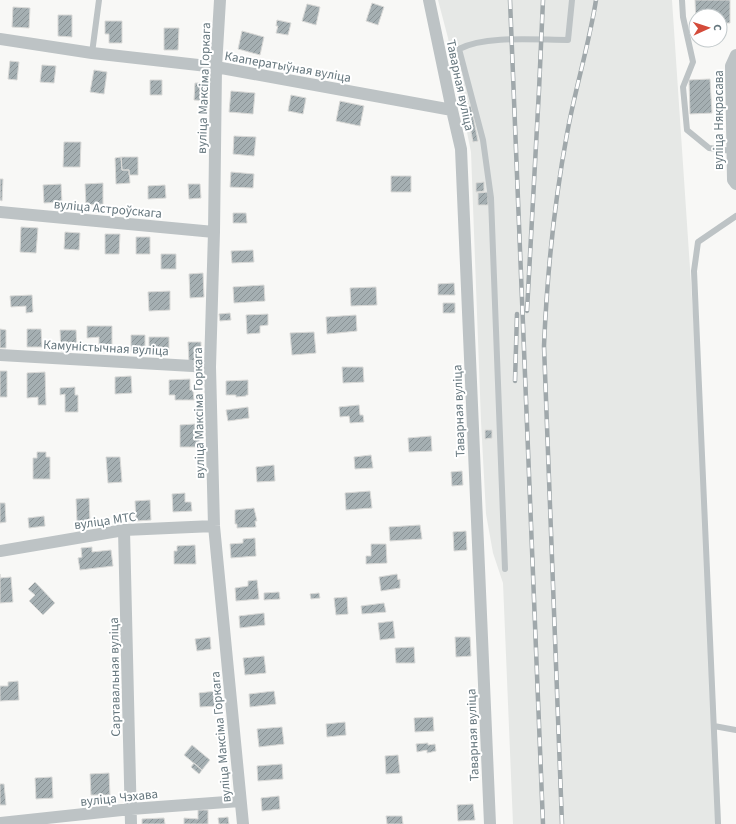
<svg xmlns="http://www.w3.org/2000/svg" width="736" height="824" font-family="'Source Sans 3',sans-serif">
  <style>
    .built { fill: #e6e8e6 }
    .building { fill: url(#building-hatch); stroke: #dadad8 }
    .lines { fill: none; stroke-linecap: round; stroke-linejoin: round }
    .lane { stroke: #bdc3c5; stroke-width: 6 }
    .street { stroke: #bdc3c5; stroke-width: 12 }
    .rail-casing { stroke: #a0a8ab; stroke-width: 4.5 }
    .rail { stroke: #fff; stroke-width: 3; stroke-dasharray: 9; stroke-linecap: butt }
    .labels { text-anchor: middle; stroke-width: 4; stroke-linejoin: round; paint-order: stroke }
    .street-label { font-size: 13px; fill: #66777e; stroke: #fff }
  </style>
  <defs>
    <pattern id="building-hatch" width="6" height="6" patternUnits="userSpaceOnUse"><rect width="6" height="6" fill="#a5afb2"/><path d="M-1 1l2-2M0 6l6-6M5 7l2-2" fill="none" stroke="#8a9396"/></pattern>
  </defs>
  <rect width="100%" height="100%" fill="#f8f8f6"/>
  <!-- built -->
  <path class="built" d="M438,0h234l34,507 15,317h-208l-10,-241 -10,-30 -7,-39 -5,-93 -10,-269 -23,-114z"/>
  <!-- building -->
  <path class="building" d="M695,0h35v23h-10v-7h-24v8z
    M372,3l12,4 -6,18 -12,-4z
    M307,4l13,3 -4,18 -14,-4z
    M13,7l17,1 -1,20 -17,-1z
    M58,15h14v22l-14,-1z
    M277,20l14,3 -3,12 -12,-2 2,-7h-2z
    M105,21h17v22h-13v-9h-4z
    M164,28h15l-1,22h-14z
    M242,31l22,6 -4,18 -22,-6z
    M10,61l9,1 -2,18 -9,-1z
    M42,65l14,1 -2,17 -14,-1z
    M94,70l13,2 -3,22 -14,-2z
    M710,79l2,34 -22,1 -1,-34z
    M150,80h12v15h-12z
    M195,83h13l-1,18 -13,-1z
    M231,91l24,2 -2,21 -24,-2z
    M291,95l15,3 -3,16 -15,-3z
    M340,101l24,5 -4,20 -24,-5z
    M471,106l7,35 -5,1 -7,-35z
    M234,136l22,1 -2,19 -21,-2z
    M64,142h17l-1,25h-17z
    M121,157h17v18h-9v-5h-7z
    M121,157l1,13h7l1,13 -14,1 -1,-26z
    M231,172l23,2 -1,14 -23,-1z
    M391,176h20v16h-20z
    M0,179h3l-1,22 -2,-1z
    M484,182v9l-8,1v-9z
    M103,183v21l-17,1 -1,-21z
    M61,184l1,18 -18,1 -1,-18z
    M188,184h12l1,14 -12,1z
    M165,185l1,13 -18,1v-13z
    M488,192v13h-10v-12z
    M233,213h13l1,10h-14z
    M21,227l17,1 -2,25 -16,-1z
    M65,232l15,1 -1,17 -15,-1z
    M105,234h15l-1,20h-14z
    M136,237h14v17h-14z
    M253,250l1,12 -22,1 -1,-12z
    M161,254h15v15h-15z
    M203,273l1,24 -14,1 -1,-24z
    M454,283l1,12h-17v-11z
    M264,285l1,16 -31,2 -1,-16z
    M376,287l1,18 -26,1 -1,-18z
    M170,291v19l-21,1 -1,-19z
    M32,295l1,17 -7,1v-7l-15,1 -1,-11z
    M443,303h12v10h-12z
    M230,313l1,7 -11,1 -1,-7z
    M268,314v11l-8,1v7l-13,1 -1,-19z
    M356,315l1,16 -30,3 -1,-17z
    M87,326h25v23h-13v-12l-12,1z
    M0,329l6,1v18h-6z
    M27,329h14l1,18h-15z
    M60,330h16l1,21h-16z
    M314,332l2,21 -24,2 -2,-22z
    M131,335h14v16l-14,1z
    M149,337h20v16h-20z
    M188,342h13v20h-12z
    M342,367h21l1,15 -21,1z
    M0,371h7v26h-7z
    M45,372l1,33h-8v-8l-11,1v-25z
    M131,376l1,17 -17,1v-17z
    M190,379v11h3l1,10h-19v-5h-6v-15z
    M248,380v15h-2v1l-10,1v-2h-10v-14z
    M75,387v8h3v17h-13v-18l-5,1v-7z
    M359,405l1,10h3l1,7 -14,1 -1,-7 -9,1 -1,-10z
    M248,407l1,11 -21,3 -2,-11z
    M195,424v9l4,-1 1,15h-20v-22z
    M485,430h7v8l-7,1z
    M431,436l1,15 -23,1 -1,-14z
    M37,452h9v5h4v22h-17v-21h4z
    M371,455l2,13 -18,1 -1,-12z
    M106,457h14l2,25 -14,1z
    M274,465l1,16 -18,1 -1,-15z
    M462,471l1,14 -11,1 -1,-14z
    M370,491l2,17 -26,2 -1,-17z
    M185,493v9h6l1,9 -19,1 -1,-18z
    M89,498l1,23 -13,1 -1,-23z
    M150,500l1,20 -15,1 -1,-20z
    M0,503h5l1,19 -6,1z
    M254,508l3,13h-2l1,6 -19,1v-4h-2v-14z
    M44,516l1,10 -16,2 -1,-10z
    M420,525l2,14 -32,2 -1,-14z
    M466,531l1,19 -13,1 -1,-19z
    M255,538l1,18 -25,2 -1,-14 13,-1v-4z
    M371,544h15l1,19 -21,1v-8h5z
    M195,545l1,19h-22v-13h3v-5z
    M92,547v5l19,-2 2,16 -33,4 -2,-12 4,-1 -1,-9z
    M0,574v4l11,-1 2,25 -13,1z
    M397,574l1,6 2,-1v9l-19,3 -2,-14z
    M257,580l2,19 -23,2 -1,-13 13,-2v-5z
    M35,582l20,21 -12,12 -14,-14 6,-6 -7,-6z
    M279,592l1,7 -16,1v-7z
    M319,593l1,5 -9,1 -1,-5z
    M347,597l1,17 -12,1 -2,-17z
    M384,603l2,9 -24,2 -1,-8z
    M264,613l1,12 -25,3 -1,-12z
    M393,621l2,17 -15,2 -2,-17z
    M210,637l1,12 -14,2 -2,-12z
    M455,637h15l1,19 -15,1z
    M414,647l1,16h-19l-1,-15z
    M264,656l2,17 -21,2 -2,-17z
    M18,681l1,19 -19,1v-15h8v-4z
    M216,691l1,15 -17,1 -1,-14z
    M274,691l2,13 -26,3 -1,-13z
    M433,717l1,14 -19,1 -1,-14z
    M345,722l1,13 -19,2 -1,-13z
    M282,727l2,17 -25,3 -2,-18z
    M428,743v2l7,-1 1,7 -9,2v-3l-10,2 -1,-8z
    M192,745l18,15 -8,10 -18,-15z
    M398,755l2,18 -14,1 -1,-18z
    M194,763l8,7 -3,4 -8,-7z
    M282,764l1,15 -25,2 -1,-15z
    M109,773l1,22h-19l-1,-21z
    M52,777l1,21 -17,1 -1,-21z
    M0,784h4l2,21h-6z
    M279,796l1,13 -18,2 -1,-13z
    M473,804l2,16 -17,1 -1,-16z
    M198,810h10v14h-24v-6l14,1z
    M386,816h16l1,8h-16z
    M228,817l1,7h-10l-1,-6z
    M164,818l1,6h-23v-5z"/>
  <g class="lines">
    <!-- lane -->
    <path class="lane" d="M682,0l1,17 10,45 -10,25 4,43 22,18 23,3
      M92,53l7,-53
      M505,569l-14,-371 -8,-58 -24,-91c27,-14 78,-9 109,-9l4,-40
      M714,726l22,4
      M718,824l-24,-553 4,-29 38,-26"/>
    <!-- street -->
    <path class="street" d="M220,0l-4,67 -2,165 -4,135 4,159 29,298
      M429,0l23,110 9,39 29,675
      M0,39l92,14 124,14 236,43
      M736,55l-5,11 2,114 3,4
      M0,212l214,20
      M0,355l210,12
      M124,530l7,294
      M0,551l124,-21 90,-4
      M0,823l131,-14 109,-8"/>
    <defs>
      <path id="rail" d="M510,0l33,824
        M527,311l12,-221 4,-90
        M515,381l2,-67
        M562,824l-18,-478c3,-71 10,-142 23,-212 8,-45 22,-89 29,-134"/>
    </defs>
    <!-- rail casing -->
    <use href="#rail" class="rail-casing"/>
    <!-- rail -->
    <use href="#rail" class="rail"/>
  </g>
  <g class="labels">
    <!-- street labels -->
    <g class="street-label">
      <text transform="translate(288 66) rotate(10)" y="5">Кааператыўная вуліца</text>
      <text transform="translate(461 85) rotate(78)" y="5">Таварная вуліца</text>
      <text transform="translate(203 88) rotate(-88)" y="5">вуліца Максіма Горкага</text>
      <text transform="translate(718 120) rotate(-90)" y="5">вуліца Някрасава</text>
      <text transform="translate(108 208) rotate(5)" y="5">вуліца Астроўскага</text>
      <text transform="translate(106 347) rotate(3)" y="5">Камуністычная вуліца</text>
      <text transform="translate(458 411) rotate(-92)" y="5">Таварная вуліца</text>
      <text transform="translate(198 413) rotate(-91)" y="5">вуліца Максіма Горкага</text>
      <text transform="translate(105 520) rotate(-8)" y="5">вуліца МТС</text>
      <text transform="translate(114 677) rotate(-91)" y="5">Сартавальная вуліца</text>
      <text transform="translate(472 735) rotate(-92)" y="5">Таварная вуліца</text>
      <text transform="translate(220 737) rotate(-95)" y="5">вуліца Максіма Горкага</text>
      <text transform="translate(119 797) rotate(-6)" y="5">вуліца Чэхава</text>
    </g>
  </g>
  <!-- north arrow -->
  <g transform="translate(708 28) rotate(87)"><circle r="19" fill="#ffffff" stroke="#c2c9cb"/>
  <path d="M0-3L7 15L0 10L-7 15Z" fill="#d44b3a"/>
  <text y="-6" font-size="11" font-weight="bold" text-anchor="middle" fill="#66777e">С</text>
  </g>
</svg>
